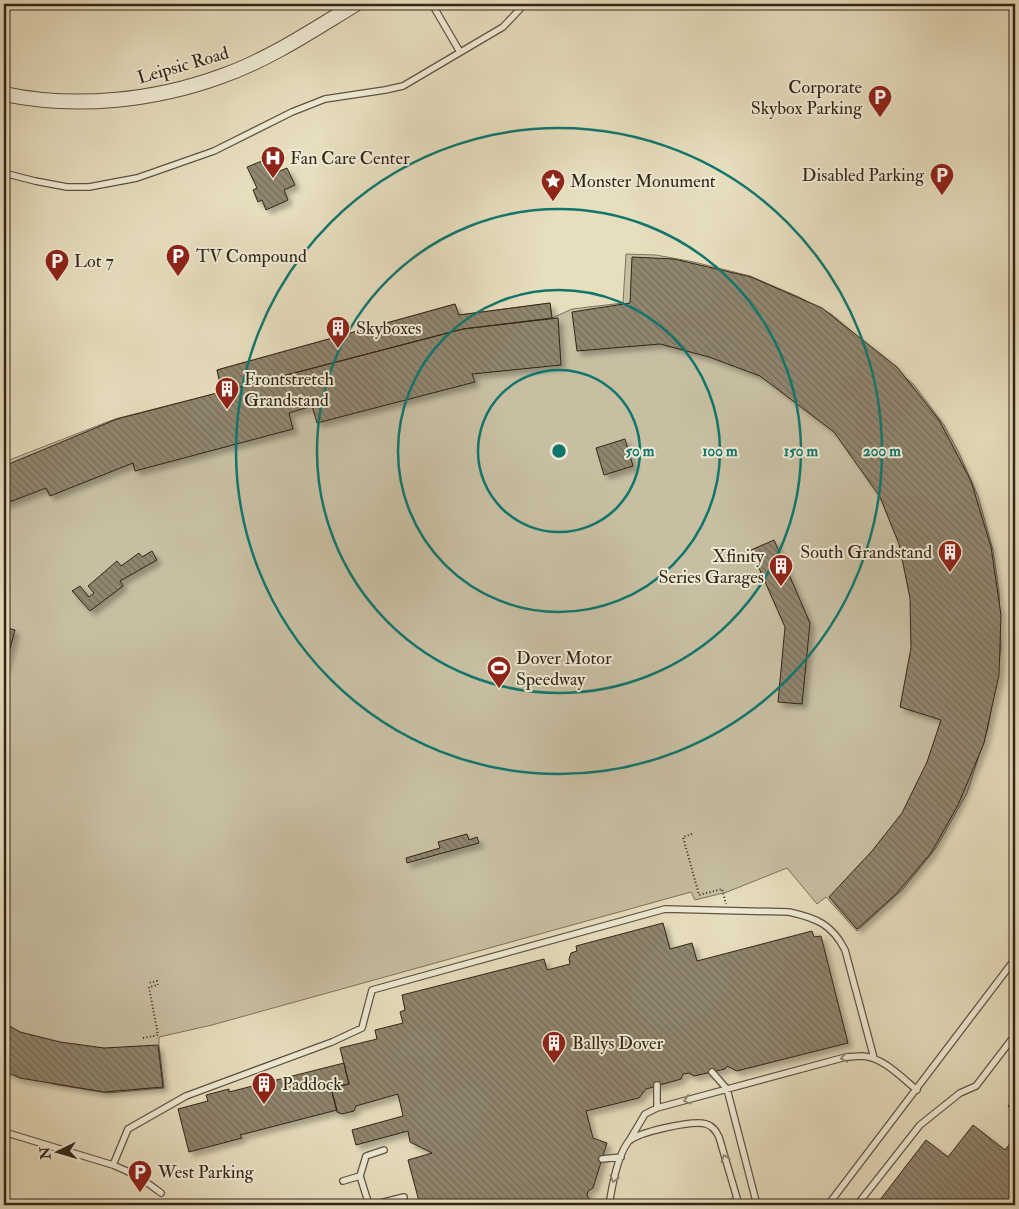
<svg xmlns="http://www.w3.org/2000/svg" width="1019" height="1209" font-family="'IM FELL Double Pica',serif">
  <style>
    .green { fill: #c8bfa2; stroke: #7d725d }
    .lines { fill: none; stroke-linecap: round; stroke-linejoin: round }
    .stream { stroke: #796e5a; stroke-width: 3 }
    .building { fill: url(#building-back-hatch); stroke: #322518; filter: url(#shadow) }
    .service-casing { stroke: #5f5342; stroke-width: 8 }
    .tertiary-casing { stroke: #5f5342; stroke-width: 16 }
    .path { stroke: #322518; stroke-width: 2; stroke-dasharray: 1 2.5; stroke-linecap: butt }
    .service { stroke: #efead5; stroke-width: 5.5 }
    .tertiary { stroke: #efead5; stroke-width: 14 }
    .oneway { stroke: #908876 }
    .ring { fill: none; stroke: #0f766e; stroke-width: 2.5 }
    .labels { text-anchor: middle; stroke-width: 4; stroke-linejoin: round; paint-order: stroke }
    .street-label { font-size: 18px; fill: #322518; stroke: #efead5 }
    .poi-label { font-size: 18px; fill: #322518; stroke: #efead5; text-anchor: start }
    .centre { fill: #0f766e; stroke: #efead5; stroke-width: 2.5 }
    .ring-label { font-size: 15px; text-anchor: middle; font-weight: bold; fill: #0f766e; stroke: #efead5; stroke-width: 4; stroke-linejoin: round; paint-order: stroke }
  </style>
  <defs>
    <pattern id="building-back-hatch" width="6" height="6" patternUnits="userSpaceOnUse" patternTransform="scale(1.25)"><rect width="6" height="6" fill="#90856e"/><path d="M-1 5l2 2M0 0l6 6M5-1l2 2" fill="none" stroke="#766d59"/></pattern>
    <filter id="shadow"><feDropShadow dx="4.5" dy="4.5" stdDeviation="2.5" flood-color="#0004"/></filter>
  </defs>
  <rect width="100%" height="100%" fill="#e7debe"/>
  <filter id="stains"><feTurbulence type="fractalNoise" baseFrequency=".004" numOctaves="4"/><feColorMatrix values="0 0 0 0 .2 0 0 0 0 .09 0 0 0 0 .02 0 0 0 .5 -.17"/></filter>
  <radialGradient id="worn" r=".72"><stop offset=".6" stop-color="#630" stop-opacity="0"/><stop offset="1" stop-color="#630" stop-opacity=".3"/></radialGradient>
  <!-- green -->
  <path class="green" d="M626,254l30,1 38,7 56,14 49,21 32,17 83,71 30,40 15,28 19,43 15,54 6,42 2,57 -13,79 -21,65 -31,55 -33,41 -46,42 -31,-34 -9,7 -30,-36 -60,24 -32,8 -4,-8 -479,133 -53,12v9l5,42 -56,5 -50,-8 -54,-14v-609l111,-43 107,-27 -5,-22 238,-66 4,11 91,-12 2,15 20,-9 51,-6z"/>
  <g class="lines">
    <!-- stream -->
    <path class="stream" d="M142,8l8,-4"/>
  </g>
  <!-- building -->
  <path class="building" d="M269,158l6,15 12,-5 8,17 -11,5 4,10 -22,10 -4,-10 -4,2 -5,-12 4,-2 -10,-21z
    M632,257l42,2 77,18 71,31 75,59 42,53 32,61 20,66 10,68 -2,60 -15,68 -26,62 -27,48 -35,41 -39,35 -28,-32 43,-46 30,-38 25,-51 14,-42 -41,-13 11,-59 -1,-50 -11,-54 -19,-47 -46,-65 -74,-56 -51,-19 -49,-13 -83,7 -5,-39 58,-9z
    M550,303l2,15 -89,11 -241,63 -5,-22 238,-66 4,11z
    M558,318l3,47 -89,9 3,8 -158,41 -5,-17 -23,7 4,16 -158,42 -2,-8 -83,33 -4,-8 -42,16v-38l113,-47 346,-90z
    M625,439l8,27 -29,9 -8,-27z
    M774,540l36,83 -8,81 -24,-2 7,-75 -34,-77z
    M152,551l5,9 -37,21 3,5 -33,25 -18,-20 8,-5 9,11 5,-4 -6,-7 29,-25 4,5 18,-13 3,4z
    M4,627l11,3 -11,41z
    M467,834l2,6 8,-3 2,6 -72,20 -1,-5 34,-10 -2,-6z
    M663,923l7,26 22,-6 5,18 115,-30 2,6 7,-1 27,107 -111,28 -10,-5 -2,3 -31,7 -5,-3 -6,1 -2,5 -35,10 -7,9 -53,13 7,27 14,5 -14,45 -5,3 -1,5 4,4 -1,5h-155l-1,-2 -14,2 -12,-45 24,-7 -22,-11 -2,-11 -52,14 -4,-15 51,-14 -5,-22 -42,12 -2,5 -12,3 -5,-2 -6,-24 18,-4 -9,-36 37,-9 -2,-9 28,-7 -3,-11 5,-2 -3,-15 142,-36 3,11 23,-6 -1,-5 2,-6 6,-2 -1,-5z
    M4,1023l16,9 40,10 44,6 54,-3 5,42 -59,5 -84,-14 -16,-7z
    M344,1063l5,21 -18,4 6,22 -97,25 2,3 -53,14 -11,-43 30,-8 -2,-6 23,-6v3z
    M1015,1097v15l-7,-6z
    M973,1125l32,25 10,-13v68h-139l50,-65 22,17z"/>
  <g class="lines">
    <defs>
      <path id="service" d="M432,4l28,48
        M4,173l31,8 32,6h22l48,-9 77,-27 78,-39 33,-13 60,-9 18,-4 100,-59 17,-18 2,-5
        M712,1072l15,17 30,116
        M657,1108v-23
        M4,1132l109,33c18,7 33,16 48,28
        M629,1141l16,-27 12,-6 189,-51c5,0 11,-1 16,-1 21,1 40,22 55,34
        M602,1159l19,-2
        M113,1165l15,-36 58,-33 146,-54 30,-14 10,-38 293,-81 124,3c27,6 43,12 56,38l29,108
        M360,1176l6,-20 18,-6
        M343,1181l17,-5 9,29
        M372,1205l32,-8
        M609,1205c3,-18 8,-48 19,-63 9,-10 65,-22 78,-18 7,2 10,7 13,13l20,68
        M728,1205l9,-6
        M828,1205l187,-246
        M857,1205l63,-80 40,-32 16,-7 39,-51"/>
      <path id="tertiary" d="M4,94c71,15 150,7 218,-18 48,-17 91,-46 134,-72"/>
    </defs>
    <!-- service casing -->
    <use href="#service" class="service-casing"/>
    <!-- tertiary casing -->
    <use href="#tertiary" class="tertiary-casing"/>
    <!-- path -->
    <path class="path" d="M692,834l-9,3 16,58 23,-6 4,15
      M143,1038l15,-3 -9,-48 9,-2 -1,-4 -9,2"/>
    <!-- service -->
    <use href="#service" class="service"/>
    <!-- tertiary -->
    <use href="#tertiary" class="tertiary"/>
  </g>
  <!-- one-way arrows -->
  <defs><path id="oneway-chevron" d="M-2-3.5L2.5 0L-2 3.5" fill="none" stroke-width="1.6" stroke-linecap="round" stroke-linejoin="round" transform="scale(1.25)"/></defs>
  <g class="oneway">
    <use href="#oneway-chevron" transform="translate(844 1058) rotate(169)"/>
    <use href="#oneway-chevron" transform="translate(687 1100) rotate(165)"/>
    <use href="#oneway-chevron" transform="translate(725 1158) rotate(-106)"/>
    <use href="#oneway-chevron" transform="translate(614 1179) rotate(106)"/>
  </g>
  <!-- distance rings -->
  <g class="ring">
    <circle cx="559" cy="451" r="81"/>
    <circle cx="559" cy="451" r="161"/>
    <circle cx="559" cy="451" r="242"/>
    <circle cx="559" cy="451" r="323"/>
  </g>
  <!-- icons -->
  <defs>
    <symbol id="parking-pin" viewBox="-11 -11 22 30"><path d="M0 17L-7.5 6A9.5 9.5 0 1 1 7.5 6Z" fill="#8f2418" stroke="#efead5"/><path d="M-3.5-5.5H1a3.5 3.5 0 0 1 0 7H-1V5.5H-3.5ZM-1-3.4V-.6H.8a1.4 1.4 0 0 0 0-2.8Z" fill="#fff"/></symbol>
    <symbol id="hospital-pin" viewBox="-11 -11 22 30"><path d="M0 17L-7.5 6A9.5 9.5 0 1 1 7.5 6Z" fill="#8f2418" stroke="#efead5"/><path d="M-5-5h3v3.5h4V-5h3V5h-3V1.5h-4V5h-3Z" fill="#fff"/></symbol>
    <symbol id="sight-pin" viewBox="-11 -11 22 30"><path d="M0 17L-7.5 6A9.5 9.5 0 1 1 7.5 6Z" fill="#8f2418" stroke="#efead5"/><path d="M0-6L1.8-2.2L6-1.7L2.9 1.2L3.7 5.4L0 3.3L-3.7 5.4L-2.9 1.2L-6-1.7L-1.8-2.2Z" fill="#fff"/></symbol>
    <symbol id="building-pin" viewBox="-11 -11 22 30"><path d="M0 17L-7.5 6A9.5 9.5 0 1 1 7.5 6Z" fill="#8f2418" stroke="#efead5"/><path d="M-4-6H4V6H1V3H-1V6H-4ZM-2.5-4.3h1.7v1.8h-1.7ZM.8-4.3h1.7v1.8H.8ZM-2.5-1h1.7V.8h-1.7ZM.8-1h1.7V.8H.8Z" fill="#fff"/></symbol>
    <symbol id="stadium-pin" viewBox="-11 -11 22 30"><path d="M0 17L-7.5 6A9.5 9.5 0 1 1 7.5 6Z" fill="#8f2418" stroke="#efead5"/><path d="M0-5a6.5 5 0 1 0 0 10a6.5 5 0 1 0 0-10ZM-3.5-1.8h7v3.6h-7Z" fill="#fff"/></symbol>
  </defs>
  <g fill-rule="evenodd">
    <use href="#parking-pin" x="866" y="83" width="28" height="38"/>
    <use href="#hospital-pin" x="259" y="144" width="28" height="38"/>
    <use href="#parking-pin" x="928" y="161" width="28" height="38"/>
    <use href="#sight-pin" x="539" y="167" width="28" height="38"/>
    <use href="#parking-pin" x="164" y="242" width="28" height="38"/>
    <use href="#parking-pin" x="43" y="247" width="28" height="38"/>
    <use href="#building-pin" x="324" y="314" width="28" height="38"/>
    <use href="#building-pin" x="213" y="375" width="28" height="38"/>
    <use href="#building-pin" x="936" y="538" width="28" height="38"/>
    <use href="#building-pin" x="767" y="552" width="28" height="38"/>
    <use href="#stadium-pin" x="485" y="654" width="28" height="38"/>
    <use href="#building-pin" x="540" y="1029" width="28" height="38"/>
    <use href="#building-pin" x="250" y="1070" width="28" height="38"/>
    <use href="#parking-pin" x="126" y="1158" width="28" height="38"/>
  </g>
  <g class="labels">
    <!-- street labels -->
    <g class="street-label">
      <text transform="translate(183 65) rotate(-16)" y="6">Leipsic Road</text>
    </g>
    <!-- poi labels -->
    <g class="poi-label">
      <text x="862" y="93" text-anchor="end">Corporate<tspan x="862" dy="21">Skybox Parking</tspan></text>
      <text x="290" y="164">Fan Care Center</text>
      <text x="924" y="181" text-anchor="end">Disabled Parking</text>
      <text x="570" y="187">Monster Monument</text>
      <text x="196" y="262">TV Compound</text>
      <text x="74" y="267">Lot 7</text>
      <text x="356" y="334">Skyboxes</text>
      <text x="244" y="385">Frontstretch<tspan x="244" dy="21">Grandstand</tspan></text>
      <text x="932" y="558" text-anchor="end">South Grandstand</text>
      <text x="764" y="562" text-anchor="end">Xfinity<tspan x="764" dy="21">Series Garages</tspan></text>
      <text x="516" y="664">Dover Motor<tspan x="516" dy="21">Speedway</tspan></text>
      <text x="572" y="1049">Ballys Dover</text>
      <text x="282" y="1090">Paddock</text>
      <text x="158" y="1178">West Parking</text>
    </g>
  </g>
  <circle cx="559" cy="451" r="8" class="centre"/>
  <g class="ring-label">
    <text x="640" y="456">50 m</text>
    <text x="720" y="456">100 m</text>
    <text x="801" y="456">150 m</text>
    <text x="882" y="456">200 m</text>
  </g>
  <!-- margin -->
  <rect width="1019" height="1209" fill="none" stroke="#e7debe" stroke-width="20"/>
  <rect x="5" y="5" width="1009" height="1199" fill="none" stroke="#322518" stroke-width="2.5"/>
  <rect x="10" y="10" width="999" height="1189" fill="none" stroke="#322518"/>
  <!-- north arrow -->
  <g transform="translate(58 1152) rotate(265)" stroke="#efead5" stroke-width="4" paint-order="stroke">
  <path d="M0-4L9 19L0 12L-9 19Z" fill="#322518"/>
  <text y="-8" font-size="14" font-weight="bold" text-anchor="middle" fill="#322518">N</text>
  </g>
  <rect width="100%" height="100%" filter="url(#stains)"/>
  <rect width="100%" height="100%" fill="url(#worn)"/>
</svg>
